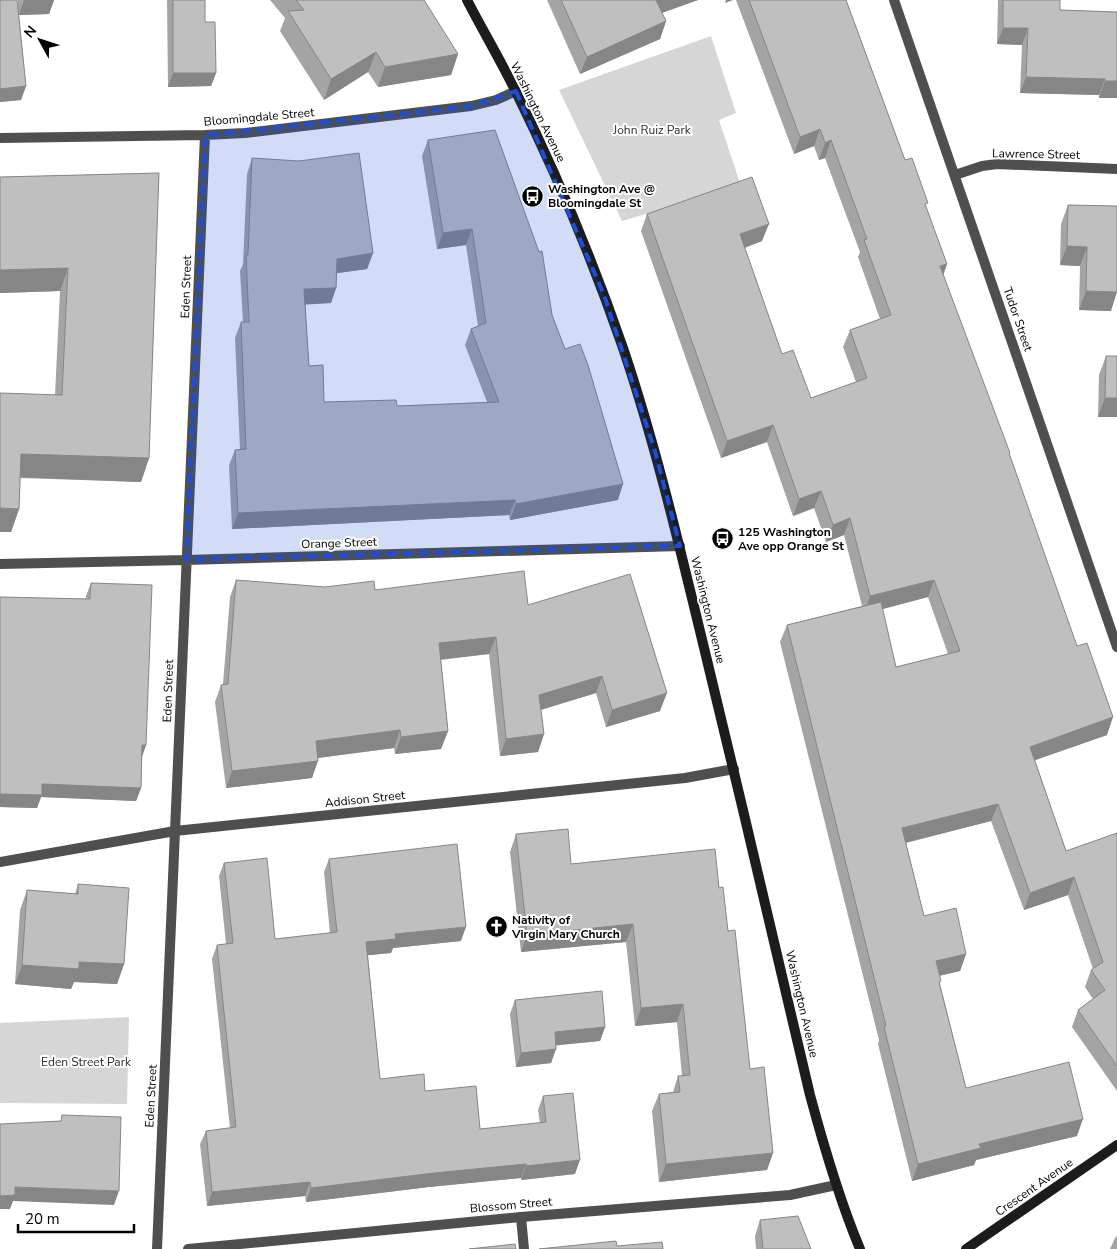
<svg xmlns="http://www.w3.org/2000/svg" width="1117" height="1249" font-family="'Nunito Sans',sans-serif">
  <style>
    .green { fill: #d6d6d6 }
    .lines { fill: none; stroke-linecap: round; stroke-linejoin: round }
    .lane { stroke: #4f4f4f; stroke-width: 10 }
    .street { stroke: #4f4f4f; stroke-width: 10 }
    .secondary { stroke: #1c1c1c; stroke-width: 10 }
    .wall { fill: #a4a4a4; fill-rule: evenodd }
    .shaded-wall { fill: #868686 }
    .building { fill: #bfbfbf; stroke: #868686 }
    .marked { fill: #1d4ed8; fill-opacity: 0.2; stroke: #1d4ed8; stroke-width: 4; stroke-dasharray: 10 6; stroke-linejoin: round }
    .labels { text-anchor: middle; stroke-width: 4; stroke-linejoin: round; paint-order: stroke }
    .street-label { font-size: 12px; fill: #000; stroke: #fff }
    .park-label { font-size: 12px; fill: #2d2d2d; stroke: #fff }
    .poi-label { font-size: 12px; font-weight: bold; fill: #000; stroke: #fff; text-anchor: start }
  </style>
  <rect width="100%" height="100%" fill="#fff"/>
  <!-- green -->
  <path class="green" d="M711,36l25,77 -17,7 22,66 -119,35 -63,-131z
    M129,1017l-2,87 -127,-1v-80z"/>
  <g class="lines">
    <!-- lane -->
    <path class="lane" d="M521,1217l3,32"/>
    <!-- street -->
    <path class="street" d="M894,0l223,647
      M0,138l205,-3 40,-2 226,-27 25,-6 20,-9
      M955,175l27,-9 15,-2 120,5
      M0,564l186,-4 494,-14
      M0,862l175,-31 510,-53 49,-9
      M157,1249l48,-1114
      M188,1249l333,-32 269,-22 46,-10"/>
    <!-- secondary -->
    <path class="secondary" d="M467,0c16,31 34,61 49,92 41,83 77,169 107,256 34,101 58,205 83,308 36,146 69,293 104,439 14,52 29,104 50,154
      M966,1249l151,-104"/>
  </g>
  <!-- wall -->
  <path class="wall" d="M0,0l18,12v-12h36l-5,14 -30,1 7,71 -5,14 -21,2z
    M167,0h38v22l11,51 -5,13 -43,1z
    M270,0h154l34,54 -7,21 -73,12 -10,-15 -44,28 -44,-69 5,-13z
    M547,0h151l-36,13 4,8 -6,18 -80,35z
    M736,0h110l59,160 21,47 21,57 -4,11 66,180 98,280 -72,25 31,91 51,-18v258l-45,-64 6,-17 15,-11 -8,-12 6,-17 2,-1 -25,-74 -44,15 -33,-89 -85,22 18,73 42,38 -6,17 -21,5 1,8 26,104 111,48 -101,24 -2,5 -62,16 -34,-137 1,-4 -99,-398 7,-17 75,-19 -18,-71 -18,7 -12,-34 -21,8 -26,-74 -46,16 -80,-227 6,-17 115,27 -17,7 37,106 29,44 45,-16 -13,-35 7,-17 30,-11 -22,-62 2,-5 -35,-94 -6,2 -5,-14 -20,8zM928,597l20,57 -52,13 -14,-58z
    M998,0h62v10l57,2v86h-18v-3l-79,-2 2,-48 -25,-1z
    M428,140l124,175 66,185 -108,20 -1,-5 -277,14 -3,-64 6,-15 5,-1 -5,-111 6,-16h2l-3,-51 3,-7 4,-90 5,-16 121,95 -6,16 -30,4 -1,15 -5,15 -26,1 4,62 15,36 73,4 90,-4 -22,-57 6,-16 7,-3 -12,-81 -29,4 -15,-93z
    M159,173l-10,285 -8,24 -121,-4 -1,31 -8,23h-11v-139l55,2 5,-104 -60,2v-116z
    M1068,205l49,1 -6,105 -32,-1 1,-44 -20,-1 1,-41z
    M1106,356h11v61h-19l1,-42z
    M236,580l89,7 50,3 153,15 132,106 -54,16 -10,-34 -55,17 3,24 -6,18 -38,4 -11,-102 -48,6 7,71 -7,18 -46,5 -1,-6 -76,10 -6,20 -86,10 -11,-86 6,-17 2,-1 7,-87z
    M91,583l55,162 -4,12 -1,31 -5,13 -95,-4 -4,11 -37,-1v-210l86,2v-3z
    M516,834l55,30 148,24 9,43 22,138 23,84 -6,17 -108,12 -7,-71 7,-17 14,-2 5,-16h4l-5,-54 -42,4 -9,-84 -105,10 -11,-100z
    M329,859l132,82 -68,7 -2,5 -23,2 12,124 45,12 55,38 60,-6 -2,-13 5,-14 32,78 -54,6v-2l-92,9 -123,15 -1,-6 -98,10 -7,-62 6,-13 24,-3 -18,-169 5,-14 9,-1 -7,-68 5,-13 51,76 55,-6 -6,-61z
    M78,884l46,80 -7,20 -43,-2 -3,7 -56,-5 5,-74 7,-20 48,4z
    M515,1000l90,27 -5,14 -44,4v4l-5,14 -35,4 -6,-53z
    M760,1220l51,29h-55l-1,-13z
    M1117,1236v13h-7l5,-11z"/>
  <!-- shaded-wall -->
  <path class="shaded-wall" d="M24,0h30l-5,14 -30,1z
    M656,0h42l-48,17z
    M726,0h7l-8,3z
    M666,21l-6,18 -80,35 7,-17z
    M1003,28h25l-6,17 -25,-1z
    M376,52l-8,20 -44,28 7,-21z
    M458,54l-7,21 -73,12 7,-20z
    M173,73h43l-5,13 -43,1z
    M1026,77l79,2 -6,16 -79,-2z
    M1105,81h12v17h-18z
    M26,86l-5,14 -21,2v-13z
    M820,129l-6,17 -20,8 6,-17z
    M831,140l-6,18 -6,2 6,-17z
    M769,224l-7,17 -28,10 6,-17z
    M472,229l-6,16 -29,4 6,-16z
    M1067,246l20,1 -7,19 -20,-1z
    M373,253l-6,16 -36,5 6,-15z
    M947,264l-6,17 -1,-15z
    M68,268l-8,23 -60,2v-23z
    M336,288l-5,15 -32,2 5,-16z
    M1086,291l31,1 -6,19 -32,-1z
    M1105,398h12v19h-19z
    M773,425l-6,17 -46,16 6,-17z
    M21,454l128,4 -8,24 -128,-5z
    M623,484l-5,16 -108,20 6,-16z
    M821,491l-7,17 -21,8 6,-17z
    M515,500l-6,15 -277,14 6,-16z
    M0,508l19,1 -8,23h-11z
    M850,518l-6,17 -18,7 7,-17z
    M934,580l-6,17 -64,17 6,-18z
    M496,637l-7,17 -56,6 6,-17z
    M602,676l-6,17 -63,19 6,-17z
    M667,693l-7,18 -54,16 6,-17z
    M1113,717l-6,18 -83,29 6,-17z
    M400,730l-6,18 -85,11 7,-18z
    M448,731l-7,18 -46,5 6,-17z
    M544,734l-6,18 -38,4 6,-17z
    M142,745h4l-5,14z
    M318,761l-6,17 -86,10 6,-17z
    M42,784l99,4 -5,13 -95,-4 -4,11 -37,-1v-13z
    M998,804l-7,17 -95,24 6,-17z
    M1074,877l-6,18 -44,15 6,-17z
    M633,924l-7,18 -105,10 6,-17z
    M466,927l-5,14 -68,7 -2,5 -30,3 5,-14 29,-8z
    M966,954l-6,17 -31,7 7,-17z
    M79,962l45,2 -7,20 -43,-2 -3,7 -56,-5 7,-19z
    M683,1004l-6,18 -42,4 6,-18z
    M605,1027l-5,14 -50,5 5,-14z
    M556,1049l-5,14 -35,4 5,-14z
    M1083,1119l-6,17 -101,24 -2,5 -62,16 6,-17 61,-20z
    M773,1153l-6,17 -108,12 7,-18z
    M580,1160l-5,14 -54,6 5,-14z
    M526,1164l-5,14 -92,9 -123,15 5,-14 123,-15z
    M310,1182l-5,14 -98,10 5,-14z
    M15,1187l104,4 -5,14 -101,-4 -3,8h-10v-13z"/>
  <!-- building -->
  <path class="building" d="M0,0h17l9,86 -26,3z
    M173,0h32v22h10l1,51h-43z
    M296,0h128l34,54 -73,13 -9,-15 -45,27 -43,-68 16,-1z
    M561,0h95l10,21 -79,36z
    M749,0h97l59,160 7,-2 16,45 -3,1 22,60 -7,2 70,187h-1l68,193 10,-3 26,74 -83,30 36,104 51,-18v233l-39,-56 27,-20 -14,-20 12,-8 -29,-85 -44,16 -32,-89 -96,24 22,88 32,-8 10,46 -30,7 5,20 -2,1 27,106 103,-26 14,57 -104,25 2,4 -63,16 -34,-137 2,-1 -99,-401 94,-23 15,65 64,-16 -26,-71 -64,16 -20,-78 -17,7 -12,-34 -22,8 -26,-74 -46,16 -80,-227 105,-37 17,47 -29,10 42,120 11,-4 18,48 56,-20 -17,-48 41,-15 -27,-75 3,-1 -36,-99 -6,3 -5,-14 -20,8z
    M1003,0h57v10l57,2v69h-12v-2l-79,-2 2,-49h-25z
    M495,130l44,122 3,-1 10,64 13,34 15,-5 8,21 35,119 -107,20 -1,-4 -277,13 -3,-63 11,-1 -5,-127h8l-3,-67h2l4,-97 47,3 60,-8 14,100 -36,6 -1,29 -32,1 5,77 14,-1 1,37 72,-2 1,6 102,-4 -28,-73 15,-6 -14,-94 -29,4 -15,-93z
    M159,173l-10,285 -128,-4 -2,55 -19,-1v-115l62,2 6,-127 -68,2v-93z
    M1068,205l49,1v86l-31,-1 1,-44 -20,-1z
    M1106,356h11v42h-12z
    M524,571l4,34 102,-31 37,119 -55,17 -10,-34 -63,19 5,39 -38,5 -10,-102 -57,6 9,88 -47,6 -1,-7 -84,11 2,20 -86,10 -11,-86 7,-1 8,-104 89,7 49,-6 1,9z
    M91,583l61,2 -6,160h-4l-1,43 -99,-4v11l-42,-1v-197l90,2z
    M568,829l3,35 144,-15 4,39 4,-1 5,44 7,-1 15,139 14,-2 9,86 -107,11 -7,-70 21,-2 -2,-16 12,-1 -7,-71 -42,4 -8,-84 -106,11 -11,-101z
    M457,844l9,83 -71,7 1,5 -30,3 14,137 44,-5 1,17 51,-5 4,43 66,-7 -3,-26 30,-3 7,67 -54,6v-2l-92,9 -123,15 -1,-6 -98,10 -6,-61 30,-4 -19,-182 16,-2 -9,-80 43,-5 8,81 62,-7 -8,-73z
    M78,884l51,4 -5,76 -45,-2v7l-57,-4 5,-75 51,4z
    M602,991l3,36 -50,5 1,17 -35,4 -6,-53z
    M62,1115l59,2 -2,74 -104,-4v8l-15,1v-72l61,-3z
    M798,1216l13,33h-48l-3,-29z
    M616,1241l1,5 45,-4 1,7h-124z
    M515,1244l1,5h-47z"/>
  <!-- marked area -->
  <path class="marked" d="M516,91l88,204 51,156 25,95 -494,14 19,-425 266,-29z"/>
  <!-- icons -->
  <defs>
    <symbol id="bus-disc" viewBox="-11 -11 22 22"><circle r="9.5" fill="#000" stroke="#fff"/><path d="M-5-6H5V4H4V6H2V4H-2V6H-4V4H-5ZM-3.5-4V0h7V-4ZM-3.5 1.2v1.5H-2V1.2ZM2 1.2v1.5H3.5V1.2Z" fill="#fff"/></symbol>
    <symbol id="church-disc" viewBox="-11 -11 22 22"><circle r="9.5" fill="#000" stroke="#fff"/><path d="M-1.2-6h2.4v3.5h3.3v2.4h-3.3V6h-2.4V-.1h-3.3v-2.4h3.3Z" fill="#fff"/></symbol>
  </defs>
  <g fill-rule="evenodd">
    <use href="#bus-disc" x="520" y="184" width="25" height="25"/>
    <use href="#bus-disc" x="710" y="526" width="25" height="25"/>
    <use href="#church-disc" x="484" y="914" width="25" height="25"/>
  </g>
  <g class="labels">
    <!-- street labels -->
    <g class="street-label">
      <text transform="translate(538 112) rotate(64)" y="4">Washington Avenue</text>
      <text transform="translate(259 117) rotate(-5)" y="4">Bloomingdale Street</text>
      <text transform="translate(1036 154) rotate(1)" y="4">Lawrence Street</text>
      <text transform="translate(186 287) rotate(-88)" y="4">Eden Street</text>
      <text transform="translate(1018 319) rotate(71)" y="4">Tudor Street</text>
      <text transform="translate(339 543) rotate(-2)" y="4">Orange Street</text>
      <text transform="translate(708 610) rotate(76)" y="4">Washington Avenue</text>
      <text transform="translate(168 691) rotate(-88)" y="4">Eden Street</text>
      <text transform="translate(365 799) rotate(-6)" y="4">Addison Street</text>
      <text transform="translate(802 1004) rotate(77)" y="4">Washington Avenue</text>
      <text transform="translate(151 1096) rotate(-87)" y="4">Eden Street</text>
      <text transform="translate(1034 1187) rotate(-35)" y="4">Crescent Avenue</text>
      <text transform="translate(511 1205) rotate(-5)" y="4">Blossom Street</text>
    </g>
    <!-- park labels -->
    <g class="park-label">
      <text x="652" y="134">John Ruiz Park</text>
      <text x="86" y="1066">Eden Street Park</text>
    </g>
    <!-- poi labels -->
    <g class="poi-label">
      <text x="548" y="193">Washington Ave @<tspan x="548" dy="14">Bloomingdale St</tspan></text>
      <text x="738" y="536">125 Washington<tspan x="738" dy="14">Ave opp Orange St</tspan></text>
      <text x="512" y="924">Nativity of<tspan x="512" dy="14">Virgin Mary Church</tspan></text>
    </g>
  </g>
  <!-- north arrow -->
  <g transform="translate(40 40) rotate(310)" stroke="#ffffff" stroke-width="4" paint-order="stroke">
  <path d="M0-4L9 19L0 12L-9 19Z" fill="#000000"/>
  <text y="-8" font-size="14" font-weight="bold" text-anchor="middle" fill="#000000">N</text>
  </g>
  <!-- scale -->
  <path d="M18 1224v8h116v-8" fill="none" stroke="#000000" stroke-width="2.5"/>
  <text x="25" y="1224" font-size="15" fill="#000000" stroke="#ffffff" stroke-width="4" paint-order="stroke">20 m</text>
</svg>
